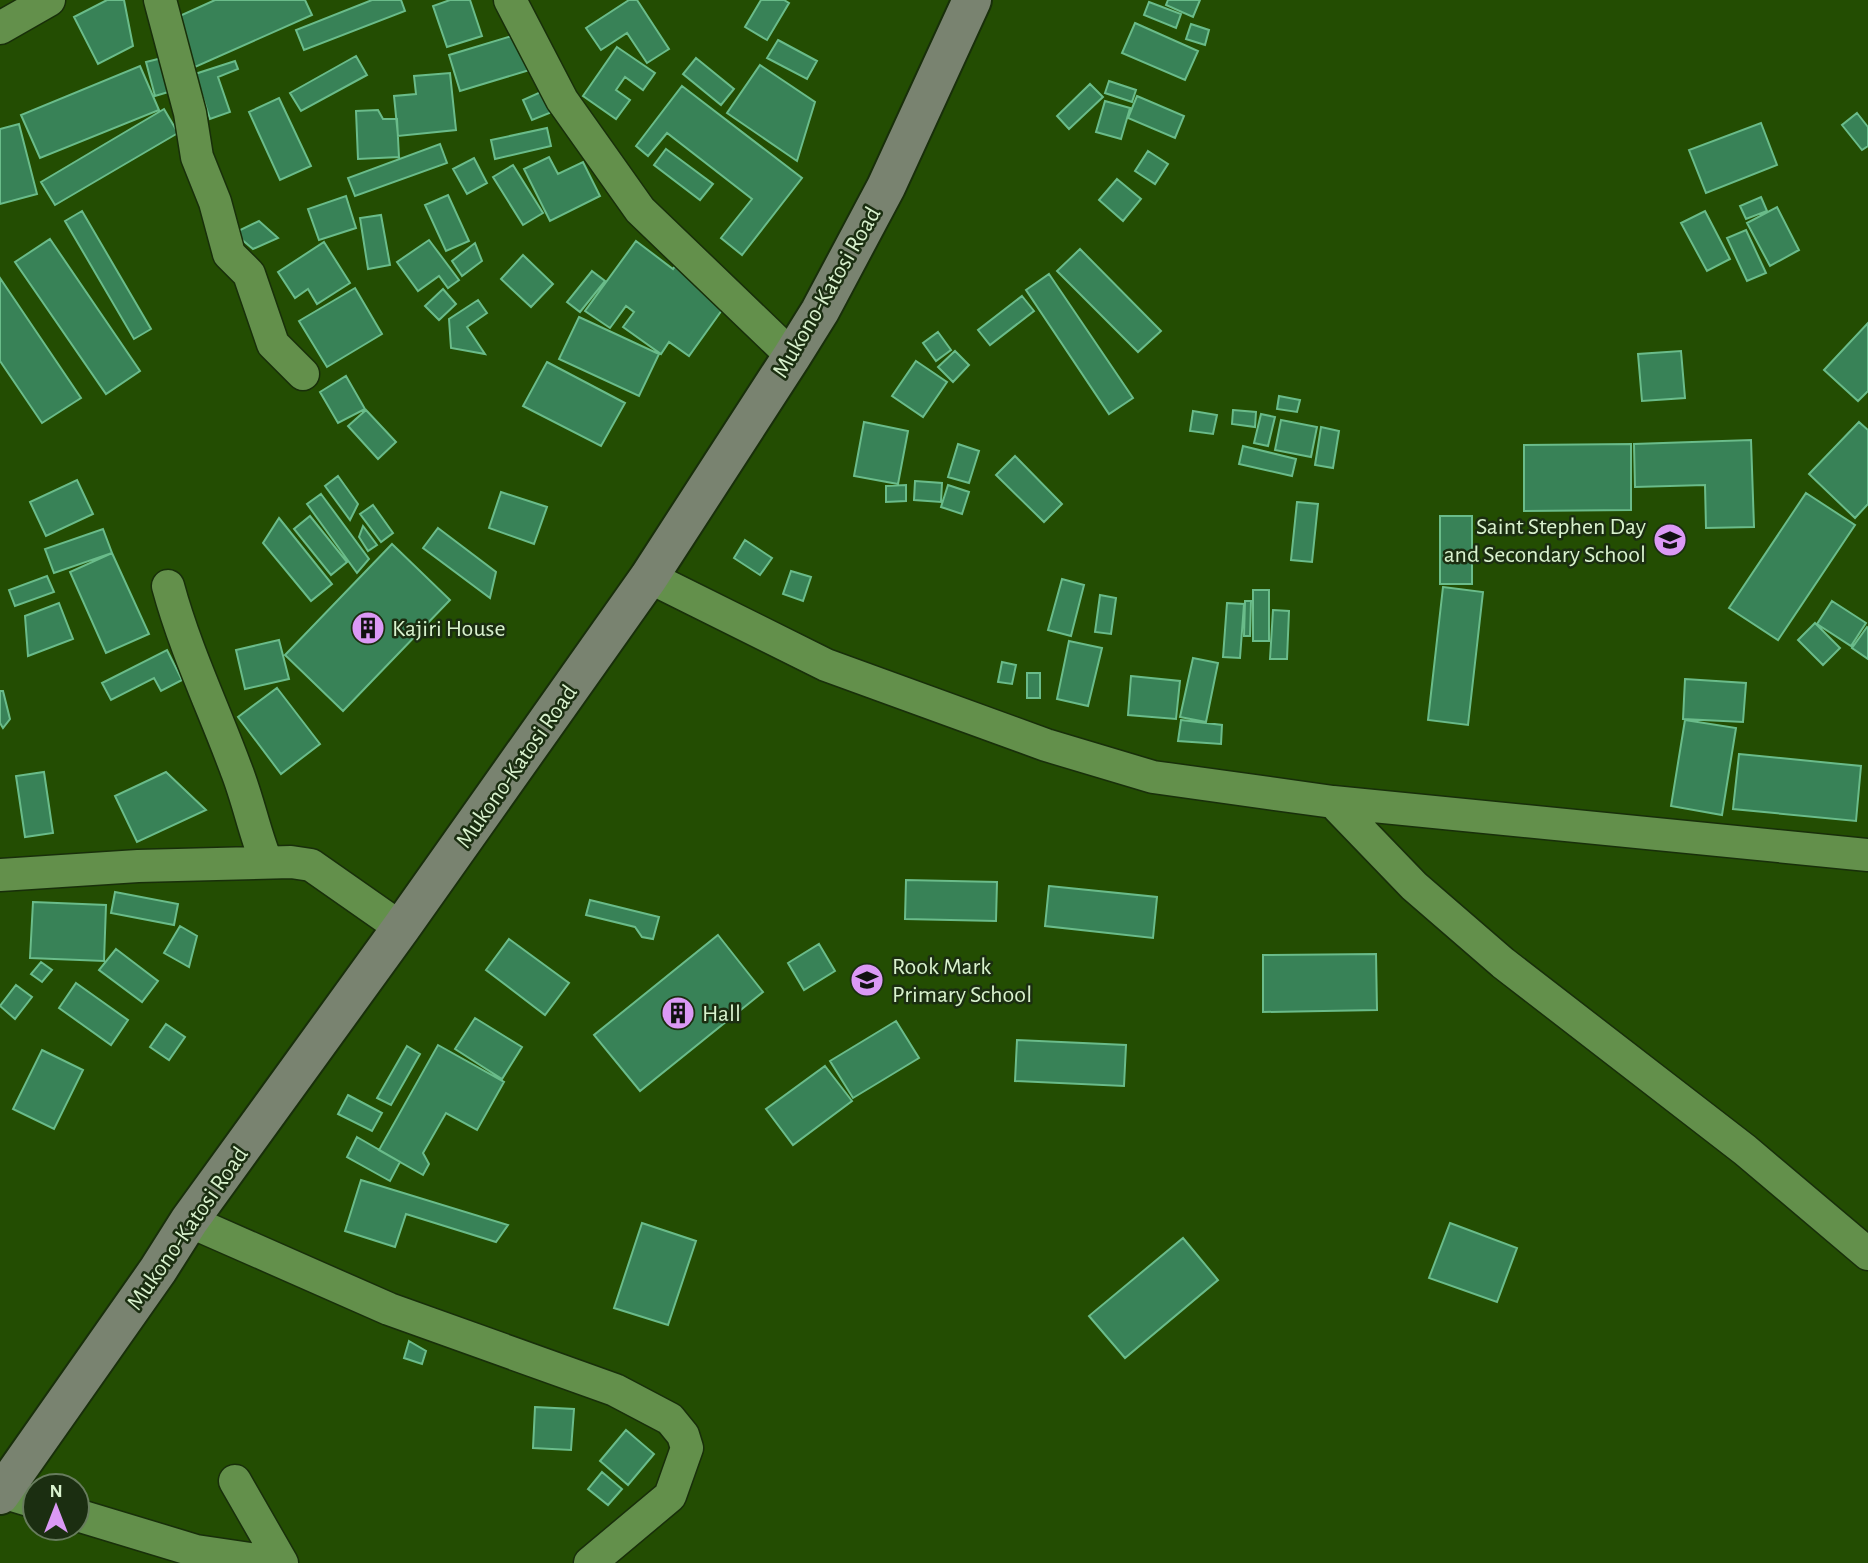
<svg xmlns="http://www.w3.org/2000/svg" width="1868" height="1563" font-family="'Alegreya Sans',sans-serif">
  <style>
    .building { fill: #388257; stroke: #6abc8a; stroke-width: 2 }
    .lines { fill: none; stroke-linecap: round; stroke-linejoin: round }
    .minor-casing { stroke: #182f0a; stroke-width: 35 }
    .secondary-casing { stroke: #182f0a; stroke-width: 42 }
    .minor { stroke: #63904b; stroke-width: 32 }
    .secondary { stroke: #798370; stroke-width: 38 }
    .labels { text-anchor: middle; stroke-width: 5; stroke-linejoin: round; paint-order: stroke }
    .street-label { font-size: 24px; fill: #d9f2ce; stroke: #1b2e11 }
    .poi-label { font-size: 24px; fill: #d9f2ce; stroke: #1b2e11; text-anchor: start }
  </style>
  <rect width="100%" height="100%" fill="#234d02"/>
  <!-- building -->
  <path class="building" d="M107,0h17l9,46 -35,18 -24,-47z
    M215,0h90l7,15 -117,52 -22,-48z
    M372,0h29l4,11 -101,39 -8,-20z
    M450,0h20l12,36 -35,11 -14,-41z
    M629,0h8l32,49 -22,14 -20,-30 -26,17 -15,-22z
    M761,0h23l5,3 -22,37 -22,-13z
    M1168,0h32l-7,17 -27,-12z
    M1149,2l32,12 -5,14 -32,-13z
    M1135,23l63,28 -13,29 -63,-27z
    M1191,24l18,6 -4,15 -19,-6z
    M525,32l11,36 -76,23 -11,-36z
    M778,40l39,21 -10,18 -40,-21z
    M617,47l38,26 -12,17 -18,-13 -9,13 14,10 -14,19 -33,-23z
    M356,56l11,19 -66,36 -11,-18z
    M166,57l9,33 -20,6 -9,-34z
    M696,58l38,31 -13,16 -38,-31z
    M235,61l3,8 -20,8 12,35 -20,7 -15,-45z
    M760,65l55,37 -18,59 -70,-48z
    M140,66l19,44 -119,48 -19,-43z
    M450,73l6,57 -58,6 -4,-40 22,-2 -2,-18z
    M1109,81l27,9 -4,12 -27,-9z
    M1090,84l13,13 -34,32 -12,-13z
    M682,86l120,92 -60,77 -21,-17 31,-39 -85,-66 -19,23 -12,-10z
    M543,91l9,21 -20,8 -9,-20z
    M1137,96l47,20 -9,22 -47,-20z
    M279,98l32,68 -31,14 -31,-68z
    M1105,101l25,7 -9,31 -25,-7z
    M164,109l14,24 -123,72 -14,-23z
    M378,110l5,9h14l2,38 -41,2 -2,-48z
    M1857,113l11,14v19l-6,4 -20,-25z
    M1761,123l16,42 -71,28 -17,-43z
    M19,124l18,70 -37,10v-75z
    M547,128l4,18 -56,13 -4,-19z
    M440,144l7,19 -92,33 -7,-18z
    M666,149l47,35 -13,16 -46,-35z
    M1148,151l20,13 -13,20 -20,-13z
    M549,157l9,17 25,-12 17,34 -50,25 -26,-52z
    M474,158l13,25 -20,11 -14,-25z
    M513,165l30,48 -20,12 -30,-48z
    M1117,179l24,20 -18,22 -24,-21z
    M448,195l21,46 -23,10 -21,-46z
    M346,196l10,32 -37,12 -11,-31z
    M1761,197l6,14 -21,8 -6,-13z
    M1777,207l22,43 -29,16 -23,-43z
    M82,211l69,118 -17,10 -69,-118z
    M1705,211l25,48 -23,12 -26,-48z
    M381,215l9,50 -22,4 -8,-51z
    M259,221l19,17 -25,11 -19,-16z
    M1746,230l20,43 -19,8 -20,-43z
    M50,239l90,132 -34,23 -91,-132z
    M429,240l30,40 -11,8 -9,-12 -21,15 -21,-29z
    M636,241l37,28 7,-10 52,37 -43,60 -20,-14 -8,12 -38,-27 11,-15 -8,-6 -16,22 -25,-17z
    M324,242l26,41 -33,21 -9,-15 -13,9 -17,-26z
    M475,243l7,18 -20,15 -10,-15z
    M1080,249l81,82 -23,21 -81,-81z
    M523,255l30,29 -22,23 -30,-28z
    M592,271l13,10 -25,31 -13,-10z
    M1049,274l84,124 -24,16 -83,-124z
    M0,278l81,120 -39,25 -42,-62z
    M355,288l27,46 -55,33 -28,-46z
    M443,289l13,15 -17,16 -14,-14z
    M1022,296l12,15 -44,34 -12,-15z
    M478,300l9,13 -20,14 18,27 -34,-6 -2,-29z
    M579,317l80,37 -20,42 -80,-37z
    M1868,323v68l-10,10 -34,-31z
    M938,332l13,18 -15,11 -13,-18z
    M955,351l14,14 -16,17 -15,-15z
    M1681,351l4,47 -43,3 -4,-47z
    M916,361l31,21 -24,35 -31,-21z
    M547,362l78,41 -24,43 -78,-40z
    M346,376l19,33 -27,14 -18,-31z
    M1279,396l21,4 -3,12 -20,-3z
    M366,410l30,32 -18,17 -30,-33z
    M1233,410l23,2 -1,15 -23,-3z
    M1193,411l24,4 -4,19 -23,-3z
    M1261,414l14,3 -7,29 -14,-3z
    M1281,420l36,7 -6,30 -36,-7z
    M864,422l44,9 -10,53 -44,-8z
    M1859,422l9,8v74l-13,14 -46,-44z
    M1321,427l18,4 -6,37 -18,-3z
    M1751,440l3,87 -48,1 -1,-43 -70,2 -1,-43z
    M958,444l21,7 -10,32 -21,-6z
    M1631,444v66l-107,1v-66z
    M1243,446l53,13 -4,17 -53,-12z
    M1015,456l47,48 -18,18 -48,-47z
    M338,476l20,28 -8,16 -25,-34z
    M77,480l16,34 -47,22 -16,-34z
    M915,481l27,2 -1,19 -27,-2z
    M906,485v16l-20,1v-16z
    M948,485l21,7 -7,22 -21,-7z
    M501,492l46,15 -13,37 -45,-16z
    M1806,493l49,32 -77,115 -49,-32z
    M321,494l48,65 -12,14 -50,-69z
    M1297,502l21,2 -6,58 -21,-2z
    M373,505l20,28 -12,9 -21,-28z
    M310,516l37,46 -16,13 -37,-46z
    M1440,516h32v68h-32z
    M279,518l53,66 -21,17 -48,-58z
    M363,526l14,19 -9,6 -9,-14z
    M438,528l58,44 -6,26 -67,-50z
    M103,529l9,24 -58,20 -9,-24z
    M745,540l27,18 -12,17 -26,-17z
    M392,544l58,56 -107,111 -58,-56z
    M112,553l37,81 -43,19 -36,-81z
    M791,571l20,6 -8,24 -20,-7z
    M47,576l7,16 -39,14 -6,-16z
    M1062,579l22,6 -13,51 -23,-6z
    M1443,587l40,5 -15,133 -40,-5z
    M1253,590h16v51h-16z
    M1100,595l16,3 -5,36 -16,-2z
    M1245,601h6l-1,35h-6z
    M1832,601l34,22 -15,23 -34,-22z
    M59,603l14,36 -45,17 -3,-40z
    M1227,603l17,1 -4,54 -17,-1z
    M1273,610l16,1 -2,48h-17z
    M1815,623l25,25 -17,17 -25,-25z
    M1867,627l1,1v31l-16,-11z
    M279,640l10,39 -44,10 -9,-39z
    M1069,641l33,7 -14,58 -31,-7z
    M167,650l15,30 -21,11 -7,-13 -43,22 -9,-17z
    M1193,658l25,5 -12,59 -26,-5z
    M1002,662l14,3 -4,19 -14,-2z
    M1027,673h13v25h-13z
    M1131,676l49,5 -4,38 -48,-4z
    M1685,679l61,4 -3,39 -60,-3z
    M277,688l43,56 -39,30 -43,-57z
    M0,691h3l7,28 -7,9 -3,-5z
    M1181,720l41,5 -1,19 -43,-3z
    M1685,720l51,8 -14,87 -51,-9z
    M1739,754l122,12 -5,55 -123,-12z
    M44,772l9,61 -28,4 -9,-61z
    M166,772l40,38 -69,32 -22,-46z
    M906,880l91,2 -1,39 -91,-2z
    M1049,886l108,11 -4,41 -108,-12z
    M115,892l63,12 -4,21 -63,-12z
    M590,900l69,17 -6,22 -11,-2 -7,-10 -49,-12z
    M33,902l73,3 -2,56 -74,-3z
    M180,926l17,10 -8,31 -25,-14z
    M718,935l45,57 -123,99 -46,-56z
    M509,939l60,44 -24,32 -59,-45z
    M819,944l16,27 -31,19 -16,-27z
    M116,949l42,32 -16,21 -43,-32z
    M1376,954l1,56 -114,2v-57z
    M41,962l11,8 -10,12 -11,-8z
    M76,983l52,37 -17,25 -52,-37z
    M16,985l16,12 -17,22 -15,-13z
    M475,1018l47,29 -20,32 -47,-30z
    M896,1021l23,37 -66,40 -23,-37z
    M166,1024l19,13 -16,23 -19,-13z
    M1017,1040l109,5 -2,41 -109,-5z
    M438,1045l66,37 -27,48 -31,-17 -23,40 6,11 -6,11 -44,-25z
    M407,1046l13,8 -29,51 -14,-7z
    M42,1050l41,20 -29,59 -41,-20z
    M825,1066l27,35 -59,44 -27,-36z
    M348,1095l34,18 -10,18 -34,-17z
    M357,1137l43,25 -10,19 -43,-24z
    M361,1180l147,45 -12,17 -90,-28 -11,33 -50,-16z
    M642,1223l54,18 -28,84 -54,-17z
    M1450,1223l67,25 -20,54 -68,-24z
    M1183,1238l35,42 -93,78 -36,-42z
    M409,1341l17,10 -4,13 -18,-6z
    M535,1407l39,2 -3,41 -38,-2z
    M626,1430l28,24 -26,31 -28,-24z
    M602,1472l20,17 -14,16 -20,-16z"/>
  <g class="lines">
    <defs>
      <path id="minor" d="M160,0l30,113 7,44 18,45 14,52 20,20 24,70 30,30
        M510,0l52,100 78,110 152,146
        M0,28l49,-28
        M649,577l177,88 220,80 107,32 180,25 535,53
        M168,586c17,63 45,121 68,183 12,30 18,62 30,92
        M1333,802l81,84 89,77 242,187 123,104
        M0,875l138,-9 153,-4 20,3 90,63
        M189,1221l200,88 226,81 55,29 13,16 4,13 -17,48 -80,67
        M235,1481l47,82
        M2,1492l33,10
        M77,1515l119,36 80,12"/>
      <path id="secondary" d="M0,1495l158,-225 31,-49 212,-293 248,-351 143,-221 28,-45 66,-124 86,-187"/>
    </defs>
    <!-- minor casing -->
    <use href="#minor" class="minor-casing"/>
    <!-- secondary casing -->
    <use href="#secondary" class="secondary-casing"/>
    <!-- minor -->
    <use href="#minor" class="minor"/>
    <!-- secondary -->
    <use href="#secondary" class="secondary"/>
  </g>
  <!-- icons -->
  <defs>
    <symbol id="school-disc" viewBox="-11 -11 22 22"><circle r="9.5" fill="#db99f5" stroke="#1b2e11"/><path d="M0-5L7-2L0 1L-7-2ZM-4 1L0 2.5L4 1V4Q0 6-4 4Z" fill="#111"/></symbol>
    <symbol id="building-disc" viewBox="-11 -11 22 22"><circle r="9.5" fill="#db99f5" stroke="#1b2e11"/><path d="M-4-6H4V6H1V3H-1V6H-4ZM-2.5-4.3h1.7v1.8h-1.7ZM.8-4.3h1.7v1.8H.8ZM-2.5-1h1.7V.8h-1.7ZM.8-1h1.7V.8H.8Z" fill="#111"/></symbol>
  </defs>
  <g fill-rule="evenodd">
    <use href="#school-disc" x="1651" y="521" width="38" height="38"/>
    <use href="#building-disc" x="349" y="609" width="38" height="38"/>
    <use href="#school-disc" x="848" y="961" width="38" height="38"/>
    <use href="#building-disc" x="659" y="994" width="38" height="38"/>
  </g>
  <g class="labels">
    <!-- street labels -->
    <g class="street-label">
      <text transform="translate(826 292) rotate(-60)" y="8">Mukono-Katosi Road</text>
      <text transform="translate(516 766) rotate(-55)" y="8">Mukono-Katosi Road</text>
      <text transform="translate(187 1228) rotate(-55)" y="8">Mukono-Katosi Road</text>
    </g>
    <!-- poi labels -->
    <g class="poi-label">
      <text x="1646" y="534" text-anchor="end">Saint Stephen Day<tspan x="1646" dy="28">and Secondary School</tspan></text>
      <text x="392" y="636">Kajiri House</text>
      <text x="892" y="974">Rook Mark<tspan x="892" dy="28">Primary School</tspan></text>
      <text x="702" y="1021">Hall</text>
    </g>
  </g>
  <!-- north arrow -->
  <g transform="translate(56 1507)"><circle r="33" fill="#1b2e11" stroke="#677c5d" stroke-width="2"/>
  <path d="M0-5L12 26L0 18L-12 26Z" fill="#db99f5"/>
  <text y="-10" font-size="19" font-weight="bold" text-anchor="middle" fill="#d9f2ce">N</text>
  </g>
</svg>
